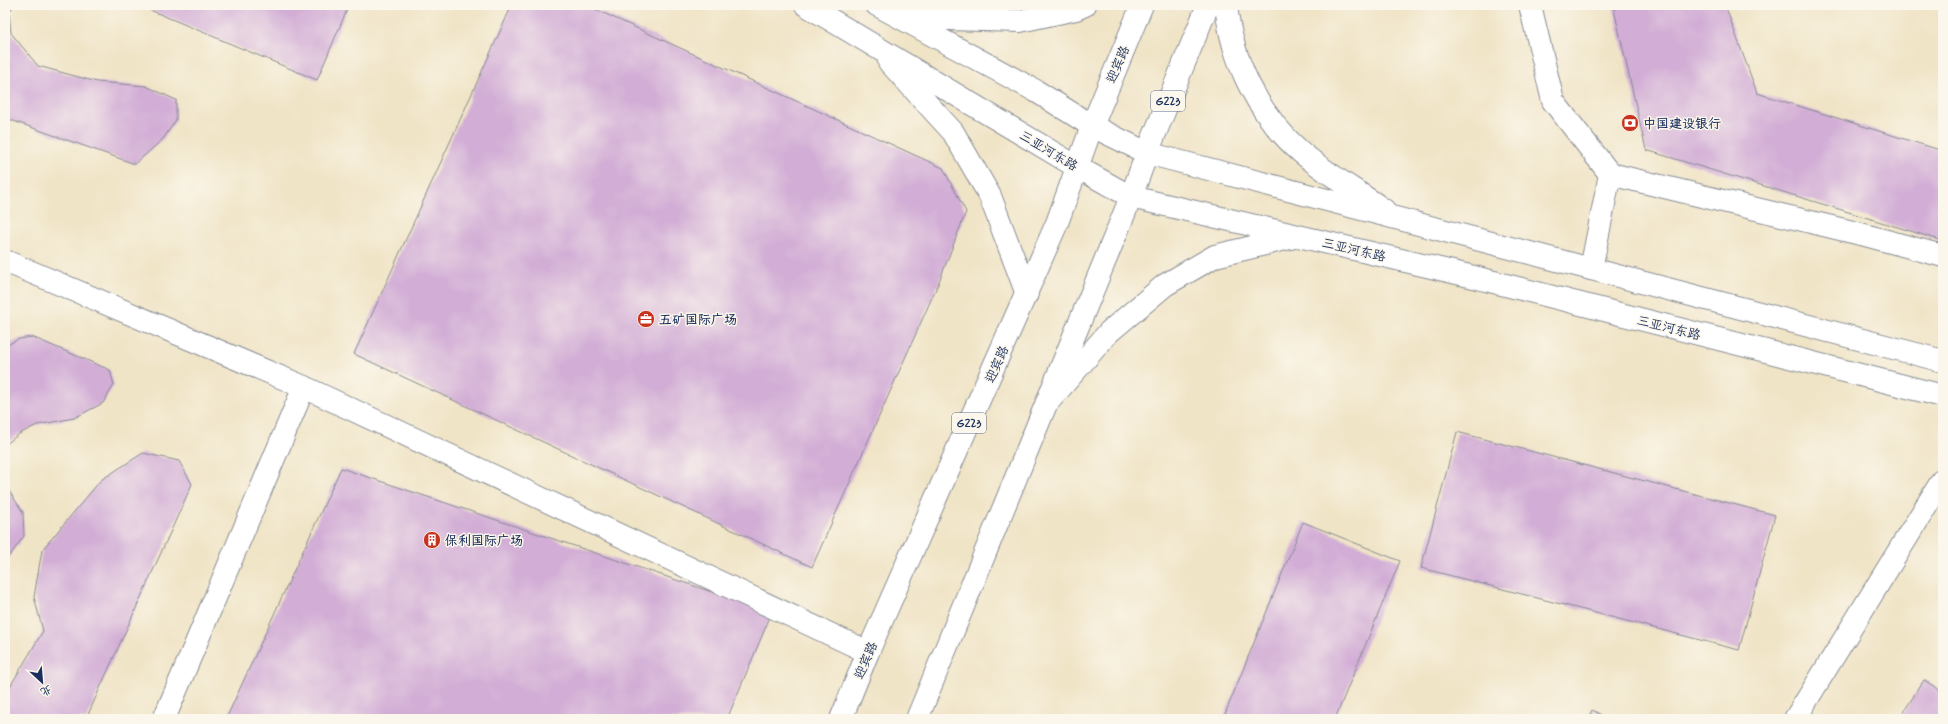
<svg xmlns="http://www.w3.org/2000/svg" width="1948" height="724" font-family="Mynerve,'LXGW WenKai TC',sans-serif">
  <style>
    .building { fill: #d2add6 }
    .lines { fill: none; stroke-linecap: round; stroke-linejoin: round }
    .minor-casing { stroke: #868a92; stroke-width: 24 }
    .major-casing { stroke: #868a92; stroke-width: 24 }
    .highway-casing { stroke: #868a92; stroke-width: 24 }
    .minor { stroke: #fff; stroke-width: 22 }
    .major { stroke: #fff; stroke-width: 22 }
    .highway { stroke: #fff; stroke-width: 22 }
    .labels { text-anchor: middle; stroke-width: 3; stroke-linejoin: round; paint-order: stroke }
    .shield { fill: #fbf7ec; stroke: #5e6b89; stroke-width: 1 }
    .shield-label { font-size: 12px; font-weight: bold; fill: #1b2f5e }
    .street-label { font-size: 13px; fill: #1b2f5e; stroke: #fbf7ec }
    .poi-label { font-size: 13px; font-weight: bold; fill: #1b2f5e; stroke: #fbf7ec; text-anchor: start }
  </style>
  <rect width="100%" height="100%" fill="#fbf7ec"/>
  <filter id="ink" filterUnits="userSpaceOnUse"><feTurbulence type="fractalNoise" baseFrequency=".025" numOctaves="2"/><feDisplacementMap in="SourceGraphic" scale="8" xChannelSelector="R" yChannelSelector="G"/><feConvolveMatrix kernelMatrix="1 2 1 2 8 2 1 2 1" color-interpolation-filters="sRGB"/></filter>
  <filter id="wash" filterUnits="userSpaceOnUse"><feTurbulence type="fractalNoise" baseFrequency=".012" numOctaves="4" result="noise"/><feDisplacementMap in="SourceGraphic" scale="16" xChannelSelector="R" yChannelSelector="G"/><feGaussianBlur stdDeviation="0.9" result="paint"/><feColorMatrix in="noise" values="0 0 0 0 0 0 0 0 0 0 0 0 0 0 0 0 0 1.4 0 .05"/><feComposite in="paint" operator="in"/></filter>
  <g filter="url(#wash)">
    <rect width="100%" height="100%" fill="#f0e4c6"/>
    <g id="blocks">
      <!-- building -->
      <path class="building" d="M5,5h9l-5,7 2,21 27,33 59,16 49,4 30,14v20l-13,19 -28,25 -130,-46z
        M138,5h211l-32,75z
        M512,5h74l357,163 23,44 -28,72 -126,283 -458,-213z
        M1613,5h112l32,88 186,58v90l-297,-91z
        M32,337l78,33 4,15 -11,18 -29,15 -37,7 -18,9 -14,11v-99l14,-7z
        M1457,432l318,83 -36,135 -318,-82z
        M143,453l36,8 13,23 -106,235h-81v-24l38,-64 -9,-34 8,-47 59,-70z
        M341,468l431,144 -45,107h-501z
        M5,485l18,27 1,24 -19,26z
        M1303,522l97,39 -65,158h-112z
        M1924,680l19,12v27h-44z
        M1592,710l17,9h-21z"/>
    </g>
  </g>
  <g filter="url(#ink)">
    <use href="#blocks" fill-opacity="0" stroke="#868a92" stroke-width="1"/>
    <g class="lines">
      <defs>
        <path id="minor" d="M1530,5l23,96 57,73 -19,95
          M1610,174l251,60 82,22
          M5,261l299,126
          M164,719l140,-332 564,265
          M1795,719l148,-240"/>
        <path id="major" d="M806,5l271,162 54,30 343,80 469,119
          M877,5l159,86 56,35 55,27 796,208
          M1226,5c6,57 32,110 76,148 25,21 55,38 82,57
          M898,9l50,10 72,2 56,-12 9,-4
          M889,62l64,70 37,64 37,98
          M1049,401l60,-69 56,-47 50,-29 79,-19"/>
        <path id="highway" d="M841,719l27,-67 189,-429 35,-97 50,-121
          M917,719l214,-522 16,-44 61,-148"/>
      </defs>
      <!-- minor casing -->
      <use href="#minor" class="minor-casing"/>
      <!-- major casing -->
      <use href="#major" class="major-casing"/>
      <!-- highway casing -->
      <use href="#highway" class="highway-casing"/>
      <!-- minor -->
      <use href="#minor" class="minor"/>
      <!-- major -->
      <use href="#major" class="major"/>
      <!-- highway -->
      <use href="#highway" class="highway"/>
    </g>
  </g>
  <!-- icons -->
  <defs>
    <symbol id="bank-disc" viewBox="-11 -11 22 22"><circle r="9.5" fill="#c8321e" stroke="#fbf7ec"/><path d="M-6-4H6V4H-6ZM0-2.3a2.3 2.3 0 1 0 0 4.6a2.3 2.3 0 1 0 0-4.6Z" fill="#fff"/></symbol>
    <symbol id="office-disc" viewBox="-11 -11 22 22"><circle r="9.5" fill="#c8321e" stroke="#fbf7ec"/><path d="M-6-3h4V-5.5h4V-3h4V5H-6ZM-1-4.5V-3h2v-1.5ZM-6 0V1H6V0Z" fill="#fff"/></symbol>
    <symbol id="building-disc" viewBox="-11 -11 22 22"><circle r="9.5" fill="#c8321e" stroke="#fbf7ec"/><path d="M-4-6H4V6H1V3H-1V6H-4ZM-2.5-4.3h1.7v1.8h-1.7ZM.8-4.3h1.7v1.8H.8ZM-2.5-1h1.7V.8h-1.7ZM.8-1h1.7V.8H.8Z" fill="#fff"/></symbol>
  </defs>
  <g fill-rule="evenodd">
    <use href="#bank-disc" x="1620" y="113" width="20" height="20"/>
    <use href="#office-disc" x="636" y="309" width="20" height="20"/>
    <use href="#building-disc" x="422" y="530" width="20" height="20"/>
  </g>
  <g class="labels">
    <!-- shield labels -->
    <g class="shield">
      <rect x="1151" y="91" width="34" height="20" rx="3"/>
      <rect x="952" y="413" width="34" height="20" rx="3"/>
    </g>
    <g class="shield-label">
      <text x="1168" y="105">G223</text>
      <text x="969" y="427">G223</text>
    </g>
    <!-- street labels -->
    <g class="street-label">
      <text transform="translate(1117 64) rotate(-67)" y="5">迎宾路</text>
      <text transform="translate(1049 150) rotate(31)" y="5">三亚河东路</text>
      <text transform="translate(1354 249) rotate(13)" y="5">三亚河东路</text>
      <text transform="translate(1669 327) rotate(14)" y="5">三亚河东路</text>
      <text transform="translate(996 364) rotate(-66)" y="5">迎宾路</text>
      <text transform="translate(865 660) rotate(-67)" y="5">迎宾路</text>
    </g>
    <!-- poi labels -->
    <g class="poi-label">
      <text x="1643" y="128">中国建设银行</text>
      <text x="659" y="324">五矿国际广场</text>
      <text x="445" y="545">保利国际广场</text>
    </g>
  </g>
  <!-- margin -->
  <rect width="1948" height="724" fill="none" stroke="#fbf7ec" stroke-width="20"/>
  <!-- north arrow -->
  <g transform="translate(42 682) rotate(154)" stroke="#fbf7ec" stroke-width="3" paint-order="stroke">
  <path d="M0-3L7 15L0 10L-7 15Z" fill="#1b2f5e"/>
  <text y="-6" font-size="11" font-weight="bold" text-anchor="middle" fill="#1b2f5e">北</text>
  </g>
</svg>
